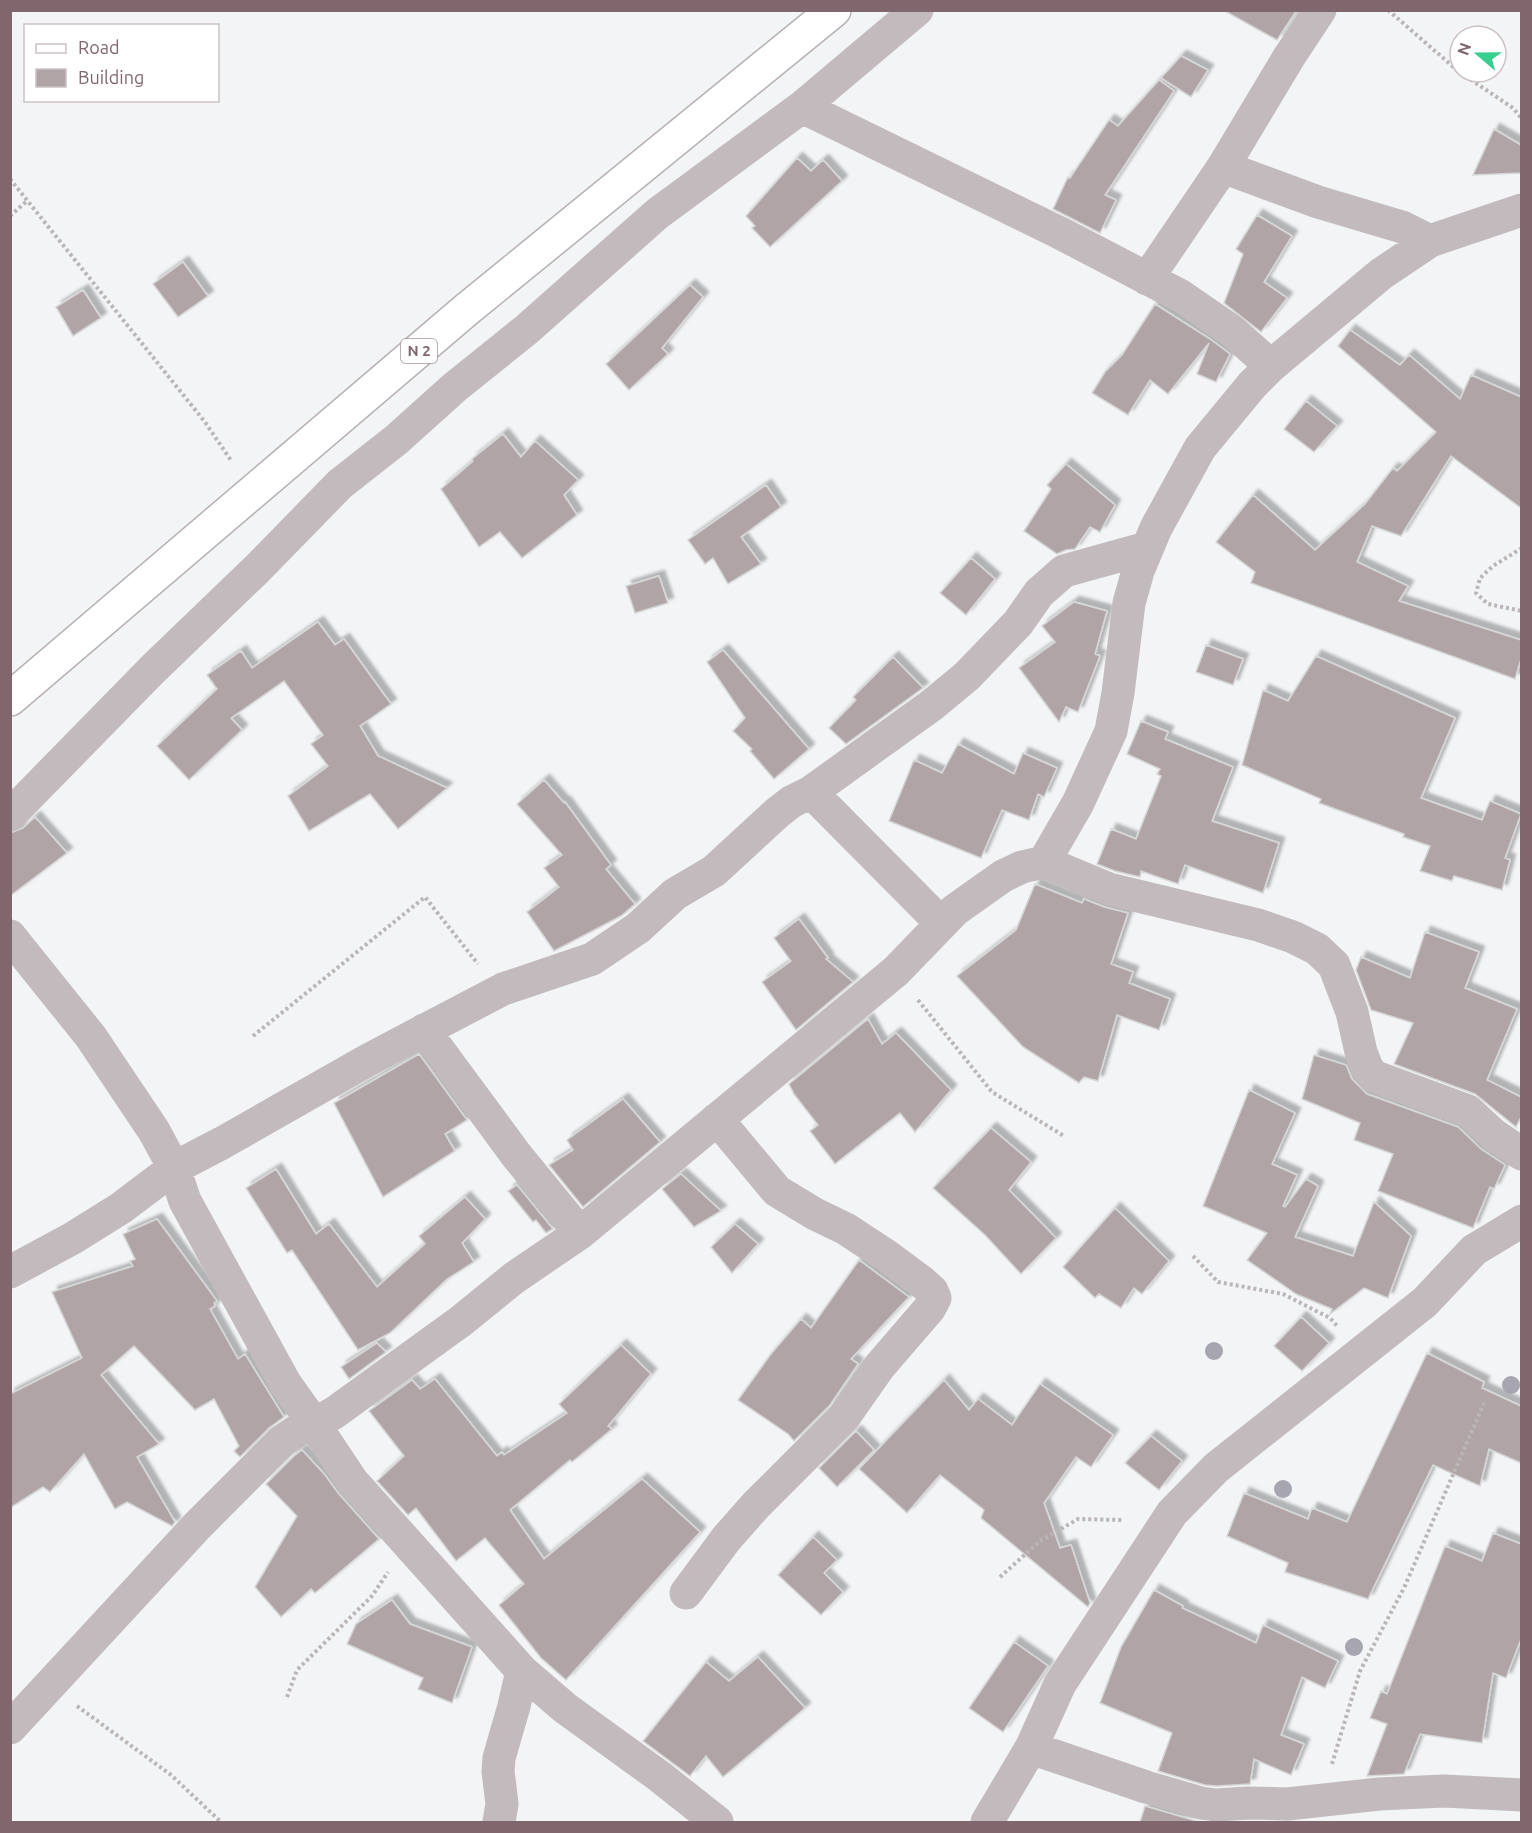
<svg xmlns="http://www.w3.org/2000/svg" width="1532" height="1833" font-family="Ubuntu,sans-serif">
  <style>
    .building { fill: #b1a4a7; stroke: #d5d6d6; stroke-width: 1.5; filter: url(#shadow) }
    .lines { fill: none; stroke-linecap: round; stroke-linejoin: round }
    .major-casing { stroke: #b8b0b2; stroke-width: 36 }
    .path { stroke: #bab5b6; stroke-width: 4; stroke-dasharray: 3 3; stroke-linecap: butt }
    .minor { stroke: #c2babc; stroke-width: 33 }
    .major { stroke: #fff; stroke-width: 33 }
    .tree { fill: #a6a5b0 }
    .labels { text-anchor: middle; stroke-width: 6; stroke-linejoin: round; paint-order: stroke }
    .shield { fill: #fff; stroke: #a69599; stroke-width: 1.5 }
    .shield-label { font-size: 15px; font-weight: bold; fill: #80676d }
  </style>
  <defs>
    <filter id="shadow"><feDropShadow dx="5.5" dy="-5.5" stdDeviation="1.5" flood-color="#0004"/></filter>
  </defs>
  <rect width="100%" height="100%" fill="#f2f4f5"/>
  <!-- building -->
  <path class="building" d="M1223,10h74l-20,30z
    M1181,56l27,14 -17,27 -30,-19z
    M1159,80l15,11 -69,104 11,5 -16,33 -47,-24 15,-32 2,1 39,-58 9,6z
    M1494,129l27,16v28l-48,2z
    M797,158l14,13 12,-11 19,21 -72,66 -18,-19 3,-2 -9,-10z
    M1257,215l35,21 -28,46 23,16 -26,34 -37,-29 19,-49 -7,-5z
    M183,262l25,34 -30,21 -25,-33z
    M690,285l13,12 -41,51 6,6 -39,36 -23,-26z
    M83,290l18,28 -28,18 -17,-29z
    M1155,304l55,35 20,15 -14,28 -19,-8 12,-31 -41,51 -18,-14 -22,35 -36,-22 13,-21 17,-17z
    M1350,330l50,35 9,-10 51,44 11,-24 50,22v111l-70,-52 -50,80 -29,-10 -15,36 51,24 -9,15 122,39v19l-6,20 -264,-96 4,-11 -39,-30 37,-47 62,55 50,-46 28,-36 4,3 39,-39 -98,-86z
    M1306,401l31,25 -23,26 -30,-23z
    M503,434l18,23 14,-16 43,39 -14,15 13,20 -55,43 -22,-26 -21,15 -38,-58 32,-28 -1,-2z
    M1066,464l49,41 -15,27 -10,-5 -15,22 -9,1 -9,4 -33,-23 27,-42 -4,-4z
    M766,485l15,22 -40,30 20,27 -33,20 -15,-26 -8,6 -17,-24z
    M971,558l24,21 -29,36 -26,-22z
    M659,576l9,27 -33,10 -9,-27z
    M1074,602l33,9 -12,43 5,2 -22,56 -12,-5 -7,15 -40,-54 36,-26 -13,-16z
    M318,622l17,23 9,-6 47,65 -31,22 18,30 69,32 -49,41 -28,-35 -61,37 -21,-35 40,-30 -17,-22 12,-9 -39,-54 -53,37 11,12 -53,50 -32,-34 60,-57 -10,-14 34,-24 11,17z
    M1206,645l37,14 -10,26 -37,-13z
    M723,650l86,99 -35,30 -24,-28 2,-2 -19,-18 12,-13 -38,-56z
    M1316,656l139,62 -34,80 61,22 8,-19 31,13 -16,44 5,2 -8,30 -48,-14 -2,5 -32,-10 10,-25 -27,-9 1,-3 -85,-31 2,-4 -79,-34 21,-75 25,11z
    M893,657l30,31 -77,56 -17,-16 27,-28 -3,-3z
    M1141,721l27,11 -3,7 68,28 -21,54 67,22 -16,50 -78,-28 -7,19 -37,-13 -1,6 -25,-6 -18,-7 14,-35 25,10 25,-63 -4,-2 3,-5 -33,-15z
    M958,744l56,30 9,-21 34,15 -13,29 -6,-3 -9,26 -27,-10 -21,48 -92,-37 25,-61 28,13z
    M544,780l20,23 1,-1 46,63 -5,4 29,35 -14,12 -67,35 -27,-39 32,-25 -15,-19 18,-13 -45,-51z
    M35,817l32,36 -57,43v-63l13,-5z
    M1035,884l47,19 2,-4 20,8 24,6 -17,51 22,8 -4,11 41,16 -11,31 -42,-15 -19,66 -14,-4 -5,6 -56,-36 -66,-71 59,-46z
    M799,919l29,39 -2,1 27,23 -57,48 -34,-48 29,-21 -17,-23z
    M1425,932l54,20 -14,36 52,21 -30,71 34,17v20l-5,10 -41,-33 -81,-30 19,-41 -42,-13 -15,-40 5,-13 49,21z
    M868,1019l14,25 14,-11 55,57 -36,42 -15,-19 -65,51 -25,-33 8,-6 -24,-31 -5,-10z
    M419,1054l48,66 -22,14 10,17 -72,46 -49,-94z
    M1314,1055l32,10 6,14 15,15 91,33 23,22 24,16 -11,24 -4,-2 -17,41 -95,-37 15,-37 -39,-14 6,-17 -58,-24z
    M1249,1090l46,23 -23,51 25,11 -14,31 2,1 21,-28 12,7 -23,51 58,19 21,-54 37,34 -23,62 -24,-10 -34,26 2,-5 -36,-15 -49,-34 20,-27 -64,-27z
    M623,1099l37,43 -77,65 -34,-42 24,-15 -6,-10z
    M991,1128l40,34 -22,28 47,48 -35,36 -36,-39 -52,-47z
    M276,1169l40,65 13,-10 48,63 48,-43 -6,-8 46,-39 20,22 -23,24 12,19 -27,17 -57,54 -32,17 -66,-100 -5,3 -41,-65z
    M681,1174l40,37 -27,16 -32,-38z
    M517,1185l36,44 -7,4 -10,-13 -3,2 -25,-31z
    M1115,1208l54,53 -27,33 -8,-6 -13,20 -22,-14 -4,4 -32,-31z
    M157,1219l60,82 -3,2 1,3 -5,3 28,50 7,-5 39,63 -15,11 -29,29 -6,-6 5,-5 -25,-47 -19,11 -61,-64 -33,29 58,69 -22,13 38,65 -3,4 -45,-24 -12,7 -31,-55 -34,38 -7,-5 -33,21v-114l72,-36 -30,-66 81,-26 -3,-5 5,-2 -12,-25z
    M735,1224l23,20 -26,29 -21,-26z
    M859,1260l50,37 -58,62 7,5 -28,41 -36,36 -6,-7 -50,-34 33,-46 30,-35 10,9z
    M1301,1317l28,26 -27,28 -28,-25z
    M377,1343l9,9 -37,27 -8,-12z
    M621,1345l30,29 -43,52 4,3 -40,33 -2,-2 -60,50 34,49 98,-80 58,53 -134,148 -25,-22 -42,-53 25,-21 -39,-46 -29,23 -40,-53 -8,7 -31,-34 27,-25 -35,-45 43,-31 8,9 15,-10 62,77 5,-4 2,3 63,-42 -8,-9z
    M1427,1353l57,29 -2,6 39,18v57l-32,-14 -9,37 -47,-21 -65,134 -83,-27 3,-9 -61,-27 17,-43 64,26 4,-11 35,14z
    M944,1380l25,30 9,-11 34,26 28,-41 73,51 -22,32 -15,-10 -32,46 16,45 11,-3 19,58 -2,4 -107,-89 3,-8 -44,-35 -33,38 -48,-44z
    M856,1431l18,19 -37,37 -18,-19z
    M1151,1436l31,25 -23,29 -34,-27z
    M302,1450l23,25 13,18 41,46 -64,54 -4,-4 -30,28 -26,-30 42,-71 -31,-32 28,-28z
    M1493,1533l28,11v95l-15,39 -13,-5 -11,70 -62,-9 -16,40 -37,2 20,-52 -17,-6 11,-27 6,3 58,-148 37,15z
    M813,1537l24,23 -13,13 19,19 -22,23 -43,-40z
    M1154,1590l29,16 -1,2 74,35 7,-18 75,36 -13,27 -23,-11 -21,58 23,9 -13,31 -37,-16 -4,25 -33,2 -12,-1 -47,-14 14,-38 -72,-30 21,-56z
    M392,1600l18,24 62,23 -20,56 -34,-14 5,-11 -76,-34 9,-20z
    M1014,1642l34,24 -45,66 -34,-24z
    M758,1657l47,51 -82,69 -17,-21 -16,20 -47,-35 63,-79 23,19z
    M1145,1806l51,15 9,1h-65z"/>
  <g class="lines">
    <defs>
      <path id="major" d="M10,699l456,-389 368,-300"/>
    </defs>
    <!-- major casing -->
    <use href="#major" class="major-casing"/>
    <!-- path -->
    <path class="path" d="M1388,10l70,61 55,37 9,11
      M10,179l195,243 27,40
      M10,216l18,-16
      M1522,548l-29,18 -13,12 -4,15 12,11 34,7
      M918,1000l74,92 72,44
      M253,1036l172,-139 53,67
      M1193,1256l25,26 65,12 47,24 8,9
      M1000,1577l40,-36 38,-22 45,1
      M287,1697l10,-27 75,-74 16,-24
      M77,1706l94,69 50,47
      M1332,1764l28,-93 44,-83 80,-185"/>
    <!-- minor -->
    <path class="minor" d="M802,107l258,126 121,63 51,35 39,35
      M1223,167l95,35 84,25 28,14
      M1147,279l76,-112 66,-110 31,-47
      M811,792l130,131
      M10,815l142,-145 105,-101 83,-85 56,-44 59,-53 71,-57 131,-116 145,-107 115,-97
      M1044,862l34,-59 33,-72 7,-38 11,-90 9,-32 18,-43 44,-80 52,-63 19,-19 110,-92 49,-33 92,-31
      M10,936l81,101 63,94 20,37 11,33 100,182 27,38 11,-2 11,-6 127,-92 53,-43 66,-45 -63,-77 -93,-126
      M580,1233l316,-262 59,-61 48,-34 19,-9 22,-5 65,27 149,36 35,12 24,12 17,16 18,47 9,40 6,16 6,8 95,35 26,24 28,19
      M10,1272l63,-34 48,-30 53,-40 48,-25 146,-83 135,-71 89,-30 46,-31 37,-34 39,-23 63,-58 14,-11 20,-10 121,-87 35,-29 51,-53 21,-30 25,-22 83,-23
      M686,1593l40,-54 30,-34 88,-88 35,-50 50,-58 6,-11 -3,-7 -10,-9 -35,-26 -41,-27 -31,-15 -38,-23 -60,-72
      M10,1728l187,-202 85,-85 30,-20 40,60 170,190 43,37 94,68 58,46
      M1031,1748l115,39 55,16 15,2 32,-2 39,1 92,-10 65,-3 78,4
      M499,1822l3,-18 -4,-33 1,-13 15,-52 8,-35
      M987,1822l44,-74 29,-64 112,-171 44,-45 209,-166 49,-52 48,-29"/>
    <!-- major -->
    <use href="#major" class="major"/>
  </g>
  <!-- trees -->
  <g class="tree">
    <circle cx="1214" cy="1351" r="9"/>
    <circle cx="1511" cy="1385" r="9"/>
    <circle cx="1283" cy="1489" r="9"/>
    <circle cx="1354" cy="1647" r="9"/>
  </g>
  <g class="labels">
    <!-- shield labels -->
    <rect class="shield" x="401" y="339" width="36" height="24" rx="4.5"/>
    <g class="shield-label">
      <text x="419" y="356">N 2</text>
    </g>
  </g>
  <!-- border -->
  <rect width="1532" height="1833" fill="none" stroke="#80676d" stroke-width="24"/>
  <!-- legend -->
  <rect x="24" y="24" width="195" height="78" fill="#ffffff" stroke="#ccc2c5" stroke-width="1.5"/>
  <rect x="36" y="44" width="30" height="9" fill="#ffffff" stroke="#ccc2c5" stroke-width="1.5"/>
  <text x="78" y="54" font-size="18" fill="#80676d">Road</text>
  <rect x="36" y="69" width="30" height="18" fill="#b1a4a7" stroke="#ccc2c5" stroke-width="1.5"/>
  <text x="78" y="84" font-size="18" fill="#80676d">Building</text>
  <!-- north arrow -->
  <g transform="translate(1478 54) rotate(290)"><circle r="28" fill="#ffffff" stroke="#ccc2c5" stroke-width="1.5"/>
  <path d="M0-4.5L10 22L0 15L-10 22Z" fill="#38cf8e"/>
  <text y="-9" font-size="16" font-weight="bold" text-anchor="middle" fill="#80676d">N</text>
  </g>
</svg>
